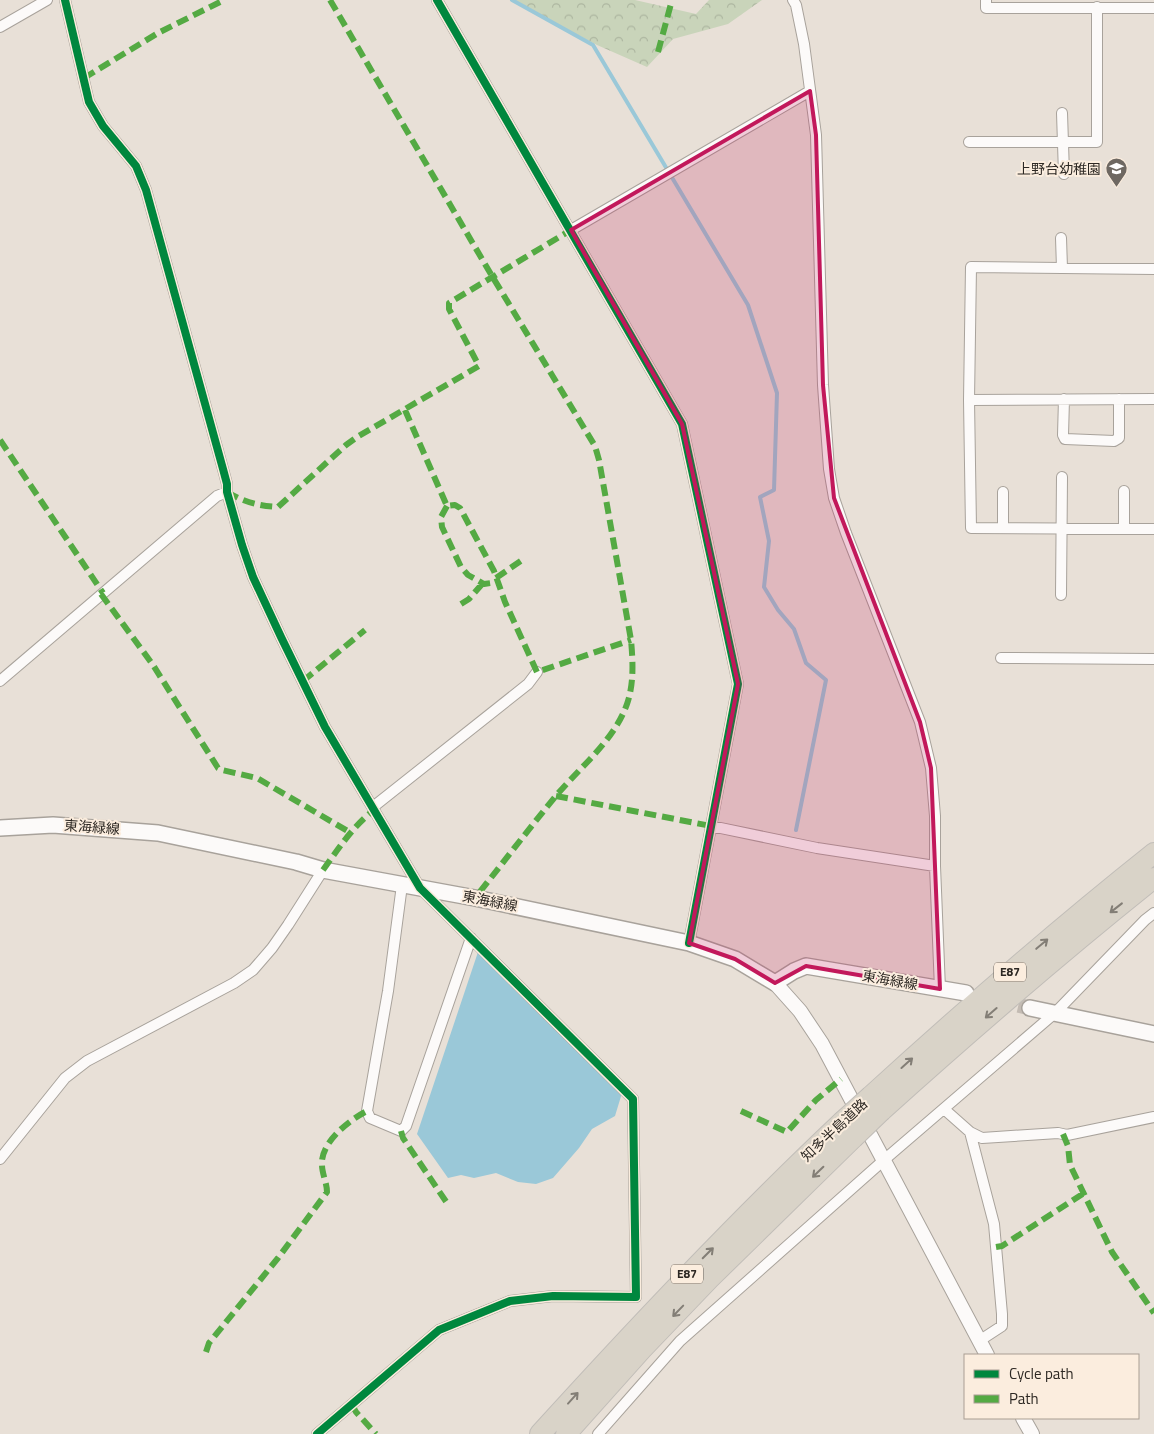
<svg xmlns="http://www.w3.org/2000/svg" width="1154" height="1434" font-family="'Titillium Web','Noto Sans JP',sans-serif">
  <style>
    .forest { fill: url(#forest-crowns) }
    .water { fill: #9ac8d8 }
    .lines { fill: none; stroke-linecap: round; stroke-linejoin: round }
    .stream { stroke: #9ac8d8; stroke-width: 4 }
    .secondary-tunnel { stroke: #c3bbb3; stroke-width: 15; stroke-dasharray: 15 8; stroke-linecap: butt }
    .minor-casing { stroke: #a8a29b; stroke-width: 12 }
    .tertiary-casing { stroke: #a8a29b; stroke-width: 16 }
    .secondary-casing { stroke: #a8a29b; stroke-width: 18 }
    .motorway-casing { stroke: #c1bdb8; stroke-width: 22 }
    .minor { stroke: #fcfaf9; stroke-width: 10 }
    .tertiary { stroke: #fcfaf9; stroke-width: 14 }
    .secondary { stroke: #fcfaf9; stroke-width: 15 }
    .motorway { stroke: #d9d3c8; stroke-width: 20 }
    .motorway-bridge-casing { stroke: #c1bdb8; stroke-width: 22; stroke-linecap: butt }
    .motorway-bridge { stroke: #d9d3c8; stroke-width: 20 }
    .quiet { stroke: #54aa43; stroke-width: 6; stroke-dasharray: 12 6; stroke-linecap: butt }
    .cycleway-casing { stroke: #fbedde; stroke-width: 11 }
    .cycleway { stroke: #00873e; stroke-width: 8 }
    .oneway { stroke: #837e76 }
    .marked { fill: #c2185b; fill-opacity: 0.2; stroke: #c2185b; stroke-width: 4; stroke-linejoin: round }
    .labels { text-anchor: middle; stroke-width: 4; stroke-linejoin: round; paint-order: stroke }
    .shield { fill: #fbedde; stroke: #6b635b; stroke-width: 1 }
    .shield-label { font-size: 12px; font-weight: bold; fill: #2d2823 }
    .poi-label { font-size: 14px; fill: #2d2823; stroke: #fbedde; text-anchor: end }
    .street-label { font-size: 14px; fill: #2d2823; stroke: #fbedde }
  </style>
  <defs>
    <pattern id="forest-crowns" width="20" height="18" patternUnits="userSpaceOnUse" patternTransform="scale(1.25)"><rect width="20" height="18" fill="#c9d4ba"/><path d="M2 6a3 3 0 1 1 6 0M12 15a3 3 0 1 1 6 0" fill="none" stroke="#adb6a0"/></pattern>
  </defs>
  <rect width="100%" height="100%" fill="#e8e0d7"/>
  <!-- forest -->
  <path class="forest" d="M511,0h124l61,14 13,-14h53l-34,24 -55,15 -26,28 -50,-22z"/>
  <!-- water -->
  <path class="water" d="M478,952l144,141 -7,23 -23,13 -13,19 -26,30 -17,6 -18,-2 -22,-9 -22,5 -13,-3 -13,3 -31,-44z"/>
  <g class="lines">
    <!-- stream -->
    <path class="stream" d="M512,0l81,45 155,260 29,88 -3,97 -14,7 9,44 -5,46 14,23 16,19 12,34 20,17 -30,150"/>
    <!-- secondary-tunnel -->
    <path class="secondary-tunnel" d="M996,1000l34,8"/>
    <defs>
      <path id="minor" d="M65,0l24,102 14,24 33,40 10,24 77,279 4,15v8l15,53 11,32 28,60 44,90 95,161 213,211 3,198 -83,-1 -43,5 -71,29 -122,104
        M437,0l245,424 56,260 -49,259
        M793,0l3,5 8,39 12,91 7,250 6,84 5,29 12,35 74,189 11,46 4,48v50l5,123
        M986,0v8h168
        M0,27l47,-27
        M1062,113l2,61
        M969,142h128v-135
        M571,230l239,-139
        M1061,238l1,30
        M1154,269l-183,-2 -2,133 2,128 183,1
        M1064,399l-1,36 2,4 49,2 5,-3v-39
        M969,400l185,-1
        M1003,528v-36
        M1124,529v-38
        M1061,595l1,-118
        M1001,658l153,1
        M0,681l217,-185 10,-4
        M373,807l155,-123 9,-12
        M711,826l106,22 118,18
        M402,885l-14,106 -21,120 3,7 31,13 5,-5 65,-188
        M944,1109l26,23 12,6 76,-5 9,2 87,-18
        M970,1132l24,92 8,90v12l-23,15
        M0,1159l65,-81 22,-17 147,-78 19,-13 19,-22 16,-23 35,-55
        M598,1434l82,-93 204,-181 171,-147 90,-93 9,-7"/>
      <path id="tertiary" d="M775,983l25,28 22,33 165,311
        M1023,1418l9,16"/>
      <path id="secondary" d="M0,828l53,-3 105,8 138,29 27,8 152,28 214,45 46,16 40,24 19,-12 12,-5 160,27
        M1030,1008l124,26"/>
      <path id="motorway" d="M871,1096c92,-84 185,-165 283,-243
        M881,1111c89,-80 179,-158 273,-233
        M540,1434c98,-108 197,-213 302,-312
        M566,1434l76,-85 68,-71 143,-140"/>
    </defs>
    <!-- minor casing -->
    <use href="#minor" class="minor-casing"/>
    <!-- tertiary casing -->
    <use href="#tertiary" class="tertiary-casing"/>
    <!-- secondary casing -->
    <use href="#secondary" class="secondary-casing"/>
    <!-- motorway casing -->
    <use href="#motorway" class="motorway-casing"/>
    <!-- minor -->
    <use href="#minor" class="minor"/>
    <!-- tertiary -->
    <use href="#tertiary" class="tertiary"/>
    <!-- secondary -->
    <use href="#secondary" class="secondary"/>
    <!-- motorway -->
    <use href="#motorway" class="motorway"/>
    <defs>
      <path id="motorway-bridge" d="M842,1122l29,-26
        M853,1138l28,-27"/>
    </defs>
    <!-- motorway-bridge casing -->
    <use href="#motorway-bridge" class="motorway-bridge-casing"/>
    <!-- motorway-bridge -->
    <use href="#motorway-bridge" class="motorway-bridge"/>
    <!-- quiet -->
    <path class="quiet" d="M330,0l162,276 103,170 4,14 32,180c2,22 3,44 -4,64 -13,37 -47,63 -72,93 -27,33 -53,67 -80,101
      M658,52l14,-52
      M84,78l74,-45 66,-33
      M405,410l42,96 8,-1 5,3 34,63 11,31 32,70 94,-32
      M0,440l103,153
      M227,492c17,10 32,14 51,15l68,-62 11,-8 122,-71 -30,-57v-6l122,-73
      M447,506l-6,11 1,10 19,40 7,8 16,9 14,-2
      M496,578l26,-18
      M101,594l52,71 65,103 4,2 35,8 94,55
      M461,604l8,-5 14,-16
      M303,681l62,-51
      M556,796l155,30
      M323,870c16,-22 30,-44 51,-60
      M741,1111l46,21 29,-32 25,-21
      M401,1131l2,7 44,65
      M1063,1134l5,12 2,19 42,87 42,61
      M996,1247l6,-1 82,-53
      M206,1352l3,-9 69,-85 49,-66c0,-9 -5,-18 -5,-27 -2,-22 27,-45 45,-54
      M352,1405l4,7 20,22"/>
    <defs>
      <path id="cycleway" d="M65,0l24,102 14,24 33,40 10,24 77,279 4,15v8l15,53 11,32 28,60 44,90 95,161 213,211 3,198 -83,-1 -43,5 -71,29 -122,104
        M437,0l245,424 56,260 -49,259"/>
    </defs>
    <!-- cycleway casing -->
    <use href="#cycleway" class="cycleway-casing"/>
    <!-- cycleway -->
    <use href="#cycleway" class="cycleway"/>
  </g>
  <!-- one-way arrows -->
  <defs><path id="oneway-shaft" d="M-6 0H5M1.5-3L5.5 0L1.5 3" fill="none" stroke-width="1.6" stroke-linecap="round" stroke-linejoin="round" transform="scale(1.25)"/></defs>
  <g class="oneway">
    <use href="#oneway-shaft" transform="translate(1116 908) rotate(142)"/>
    <use href="#oneway-shaft" transform="translate(1042 944) rotate(-40)"/>
    <use href="#oneway-shaft" transform="translate(991 1013) rotate(139)"/>
    <use href="#oneway-shaft" transform="translate(907 1063) rotate(-42)"/>
    <use href="#oneway-shaft" transform="translate(818 1172) rotate(136)"/>
    <use href="#oneway-shaft" transform="translate(708 1253) rotate(-45)"/>
    <use href="#oneway-shaft" transform="translate(678 1311) rotate(134)"/>
    <use href="#oneway-shaft" transform="translate(573 1398) rotate(-48)"/>
  </g>
  <!-- marked area -->
  <path class="marked" d="M810,91l6,44 7,250 11,113 86,224 11,46 9,221 -134,-23 -31,17 -40,-24 -46,-16 49,-259 -56,-260 -111,-194z"/>
  <!-- icons -->
  <defs>
    <symbol id="school-pin" viewBox="-11 -11 22 30"><path d="M0 17L-7.5 6A9.5 9.5 0 1 1 7.5 6Z" fill="#6e6862" stroke="#fbedde"/><path d="M0-5L7-2L0 1L-7-2ZM-4 1L0 2.5L4 1V4Q0 6-4 4Z" fill="#fff"/></symbol>
  </defs>
  <g fill-rule="evenodd">
    <use href="#school-pin" x="1104" y="156" width="25" height="34"/>
  </g>
  <g class="labels">
    <!-- shield labels -->
    <g class="shield">
      <rect x="994" y="962.5" width="32" height="19" rx="4"/>
      <rect x="671" y="1264.5" width="32" height="19" rx="4"/>
    </g>
    <g class="shield-label">
      <text x="1010" y="976">E87</text>
      <text x="687" y="1278">E87</text>
    </g>
    <!-- poi labels -->
    <g class="poi-label">
      <text x="1101" y="174">上野台幼稚園</text>
    </g>
    <!-- street labels -->
    <g class="street-label">
      <text transform="translate(92 827) rotate(4)" y="5">東海緑線</text>
      <text transform="translate(490 901) rotate(11)" y="5">東海緑線</text>
      <text transform="translate(890 980) rotate(10)" y="5">東海緑線</text>
      <text transform="translate(834 1130) rotate(-43)" y="5">知多半島道路</text>
    </g>
  </g>
  <!-- legend -->
  <rect x="964" y="1354" width="175" height="65" fill="#fbedde" stroke="#a99e93"/>
  <rect x="974" y="1370" width="25" height="8" fill="#00873e" stroke="#a99e93"/>
  <text x="1009" y="1379" font-size="15" fill="#2d2823">Cycle path</text>
  <rect x="974" y="1395" width="25" height="8" fill="#54aa43" stroke="#a99e93"/>
  <text x="1009" y="1404" font-size="15" fill="#2d2823">Path</text>
</svg>
